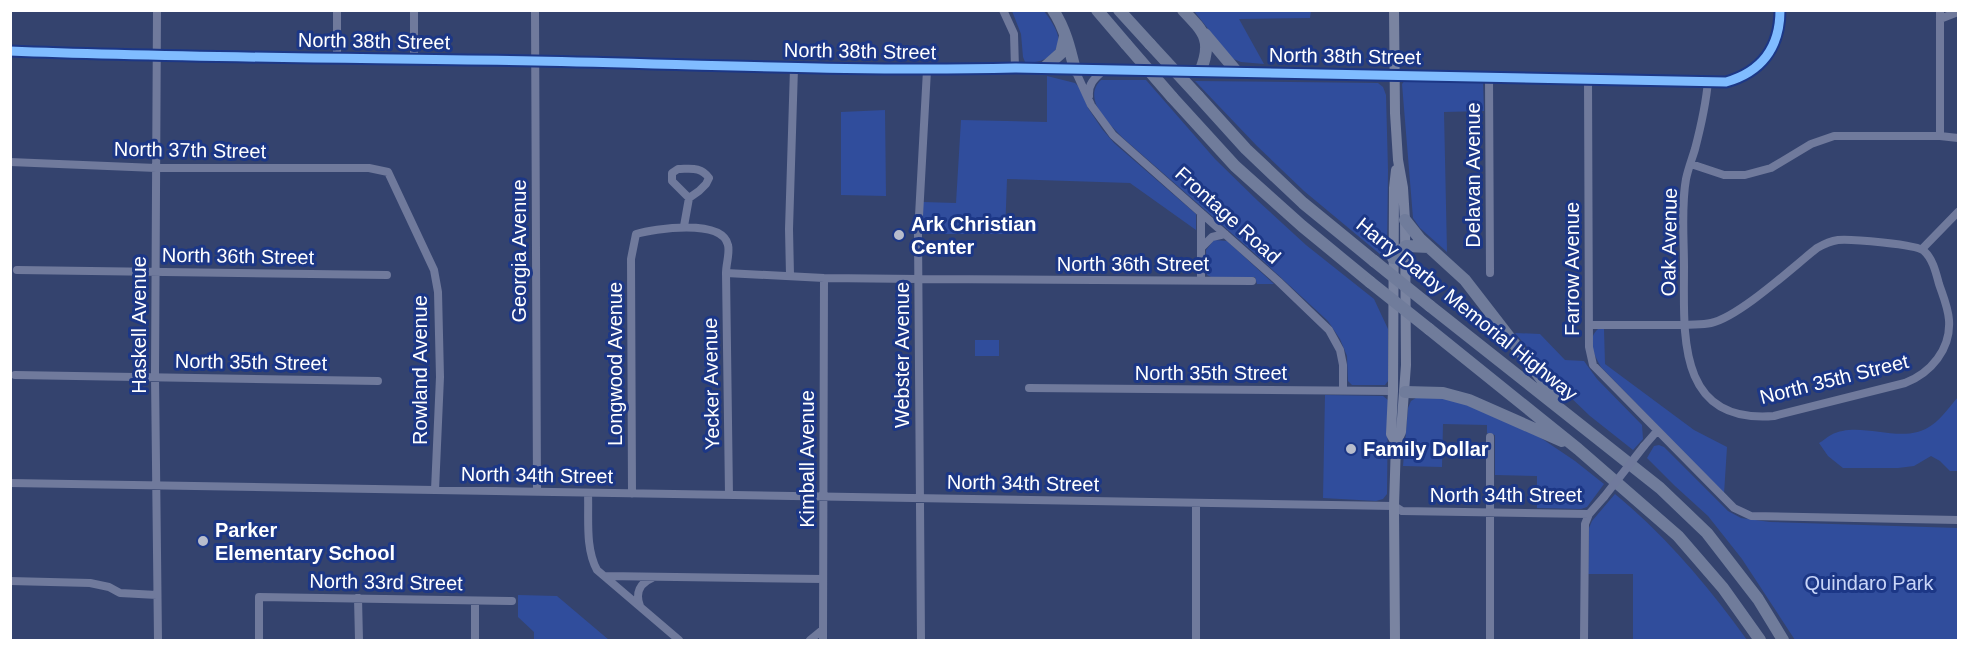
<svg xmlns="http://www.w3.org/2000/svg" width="1969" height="651" font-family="Arial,sans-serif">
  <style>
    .green { fill: #304d9c }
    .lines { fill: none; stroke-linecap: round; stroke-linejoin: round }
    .minor { stroke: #707a9c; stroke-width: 8 }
    .major { stroke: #7a84a1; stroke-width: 10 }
    .highway { stroke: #707c9b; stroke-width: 12 }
    .minor-bridge { stroke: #707a9c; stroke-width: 8 }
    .highway-bridge { stroke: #707c9b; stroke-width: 12 }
    .cycleway-casing { stroke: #1c3786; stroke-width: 13 }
    .cycleway { stroke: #80bcff; stroke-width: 9 }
    .poi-dot { fill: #b8bdcc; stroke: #1c3786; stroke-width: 2 }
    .labels { text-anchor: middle; stroke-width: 6; stroke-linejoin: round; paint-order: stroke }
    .street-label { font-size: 20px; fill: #fff; stroke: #1c3786 }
    .poi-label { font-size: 20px; font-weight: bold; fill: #fff; stroke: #1c3786; text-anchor: start }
    .park-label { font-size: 20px; fill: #c8d5f8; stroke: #1c3786 }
  </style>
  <rect width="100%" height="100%" fill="#34436e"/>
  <!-- green -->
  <path class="green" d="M1012,11h32c5,7 12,16 14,25 3,19 -18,29 -33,26l-2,-5 -2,-23z
    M1194,11h117l-1,7 -71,1 25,45 -23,-2 -10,-4z
    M1047,76l28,7 5,5 8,20 14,21 12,14 82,71v16l-66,-47 -123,-4 -2,55h-82v-32l33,1 5,-83 86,2z
    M1406,79l77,3 1,29 -40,1 3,140 -27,-24 -7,-10 -11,-134z
    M1101,80h45l69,79 43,42 48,44 68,54 14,30v52l-3,4h-33l-4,-4 -1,-25 -7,-17 -12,-18 -66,-61 -139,-122c-13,-14 -42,-39 -22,-58z
    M1195,81l183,2 5,4 3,8 2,75 -1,90 -83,-69 -47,-45z
    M885,110l1,86 -45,-1v-83z
    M1214,240l13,1 47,43h-17l-2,-7h-44l-4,-2 -1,-25z
    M1598,329h6l1,35 89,66 33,17 -3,47 -123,-127c-7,-12 -15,-27 -3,-38z
    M1515,333l25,1 25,26 19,1 13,18 45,46 1,14 -10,11 -43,-34 -24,-23z
    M975,340h24v16h-24z
    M1325,395l58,1 5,4 -1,94 -4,5 -7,2 -53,-3z
    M1419,396l24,1 34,11 58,26 40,27 29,23 -17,23 -6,2 -44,-1v-32l-42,-1v-40l-8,-2v-8l-44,-1 -1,43 -39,-1 5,-58 3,-7z
    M1958,397v74h-8l-10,-10 -9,-5 -17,10 -16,2h-55l-15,-12 -9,-13c4,-2 8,-6 12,-8 30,-16 72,12 101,-10 10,-7 18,-19 26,-28z
    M1659,445l5,2 64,64 13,7 29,4 188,6v112h-163l-53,-81 -34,-43 -33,-30 -28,-28 7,-12z
    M1615,494c52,43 93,92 132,146h-114v-66h-45l1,-46 3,-7z
    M518,595l39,1 52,44h-75v-8l-16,-15z"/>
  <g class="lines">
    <!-- minor -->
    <path class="minor" d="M157,10l-2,366 3,264
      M414,10v50
      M535,10l2,481
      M1003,10l11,24 1,34
      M1940,19l18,-7
      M10,51c175,7 350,7 525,10 160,3 320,11 480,7l711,14c35,-10 54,-34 54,-72
      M337,59v-49
      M1075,70l16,35 22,30 165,146 51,49 11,20 3,15v25
      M1489,77l1,196
      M1588,80l1,267 4,18 141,143 17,8 207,4
      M1089,96c-1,-13 6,-18 15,-26
      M1940,136v-126
      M10,162l146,6h213l19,4 46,98 4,22 2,85 -5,113
      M1691,164l33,11h21l26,-7 40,-24 23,-8h106l18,2
      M678,169c12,0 23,-3 31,9l-3,6 -7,7 -10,7 -17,-17v-8z
      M1201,213v67
      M684,226l5,-28
      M1202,247l10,-10 13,-3
      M1922,249l36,-37
      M17,270l370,5
      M726,273l98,5 94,1 334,2
      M790,275l-1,-46 5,-161
      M1589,325h95c9,-1 18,0 27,-2 28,-6 82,-56 106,-75 7,-4 14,-7 21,-8 12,-1 79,4 86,11 9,8 12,22 15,33 4,12 9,23 10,36 2,29 -18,53 -44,63l-131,33c-98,8 -90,-82 -90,-149 0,-29 -3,-60 2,-88 2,-10 6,-20 9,-30 6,-23 11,-45 13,-68
      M15,375l363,6
      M1029,388l364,3
      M1644,446l13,-15
      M10,483l1384,23 8,5 187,3
      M588,493c1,25 -3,55 9,77l82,70
      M632,494l-1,-235 5,-25c18,-5 86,-16 92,11 2,8 -2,19 -2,28l3,222
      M605,576l218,3
      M10,581l80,2 19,4 11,6 37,2
      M358,598l1,42
      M640,606c-5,-13 0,-23 12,-28
      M259,640v-43l253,4
      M475,640v-39
      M810,640l11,-9
      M823,640l1,-362
      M921,640l-3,-406 9,-164
      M1196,640v-137
      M1490,640v-203
      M1584,640l1,-116 4,-10 15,-17"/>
    <!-- major -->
    <path class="major" d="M1394,10l1,103 3,47 5,28 2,32 1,145 -5,67 -5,11 -2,63 1,134
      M1396,443l-5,-9 2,-43 1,-203 2,-18"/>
    <!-- highway -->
    <path class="highway" d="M1053,10c12,18 17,39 22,60
      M1097,10l29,34
      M1119,10l31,34
      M1183,10c22,23 30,31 17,62
      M1205,34l32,38
      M1043,69l18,-16 4,-17
      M1198,96l48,53 57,54 71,58
      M1172,97l63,69 67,60 68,56
      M1405,220l15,19 45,41 92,119
      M1393,258l13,-12 23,1
      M1430,306l230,182 47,45 51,66 25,41
      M1429,329l149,120 100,87 45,52 37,52
      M1405,392l38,1 26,7 93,41"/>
    <!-- minor-bridge -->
    <path class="minor-bridge" d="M1604,497l40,-51"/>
    <!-- highway-bridge -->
    <path class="highway-bridge" d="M1126,44l46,53
      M1150,44l48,52
      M1374,261l56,45
      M1370,282l59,47"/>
    <defs>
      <path id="cycleway" d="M10,51c175,7 350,7 525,10 160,3 320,11 480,7l711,14c35,-10 54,-34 54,-72"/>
    </defs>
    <!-- cycleway casing -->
    <use href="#cycleway" class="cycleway-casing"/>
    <!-- cycleway -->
    <use href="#cycleway" class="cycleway"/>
  </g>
  <!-- markers -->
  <g class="poi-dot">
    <circle cx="899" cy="235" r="6"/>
    <circle cx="1351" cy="449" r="6"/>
    <circle cx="203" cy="541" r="6"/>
  </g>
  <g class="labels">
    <!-- street labels -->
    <g class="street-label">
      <text transform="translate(374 41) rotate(1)" y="7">North 38th Street</text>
      <text transform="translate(860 51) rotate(1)" y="7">North 38th Street</text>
      <text transform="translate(1345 56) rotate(1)" y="7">North 38th Street</text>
      <text transform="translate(190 150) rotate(1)" y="7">North 37th Street</text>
      <text transform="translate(1473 175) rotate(-90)" y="7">Delavan Avenue</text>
      <text transform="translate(1228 215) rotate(42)" y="7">Frontage Road</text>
      <text transform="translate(1669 242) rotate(-89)" y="7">Oak Avenue</text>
      <text transform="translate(519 251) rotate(-90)" y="7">Georgia Avenue</text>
      <text transform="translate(238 256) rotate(1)" y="7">North 36th Street</text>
      <text x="1133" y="271">North 36th Street</text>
      <text transform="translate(1572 269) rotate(-90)" y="7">Farrow Avenue</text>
      <text transform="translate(1467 309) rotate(39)" y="7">Harry Darby Memorial Highway</text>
      <text transform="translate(139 325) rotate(-90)" y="7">Haskell Avenue</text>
      <text transform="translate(902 355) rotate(-90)" y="7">Webster Avenue</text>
      <text transform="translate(251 362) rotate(1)" y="7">North 35th Street</text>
      <text transform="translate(615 364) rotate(-90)" y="7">Longwood Avenue</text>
      <text transform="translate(420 370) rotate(-90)" y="7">Rowland Avenue</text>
      <text x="1211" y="380">North 35th Street</text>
      <text transform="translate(1834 379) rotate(-14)" y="7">North 35th Street</text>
      <text transform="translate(711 384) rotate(-91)" y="7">Yecker Avenue</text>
      <text transform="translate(807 459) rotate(-90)" y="7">Kimball Avenue</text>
      <text transform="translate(537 475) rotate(1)" y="7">North 34th Street</text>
      <text transform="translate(1023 483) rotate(1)" y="7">North 34th Street</text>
      <text x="1506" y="502">North 34th Street</text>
      <text transform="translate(386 582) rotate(1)" y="7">North 33rd Street</text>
    </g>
    <!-- poi labels -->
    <g class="poi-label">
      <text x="911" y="231">Ark Christian<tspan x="911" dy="23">Center</tspan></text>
      <text x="1363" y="456">Family Dollar</text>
      <text x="215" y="537">Parker<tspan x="215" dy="23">Elementary School</tspan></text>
    </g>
    <!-- park labels -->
    <g class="park-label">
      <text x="1869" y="590">Quindaro Park</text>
    </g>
  </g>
  <!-- border -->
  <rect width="1969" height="651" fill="none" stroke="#ffffff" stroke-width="24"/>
</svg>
